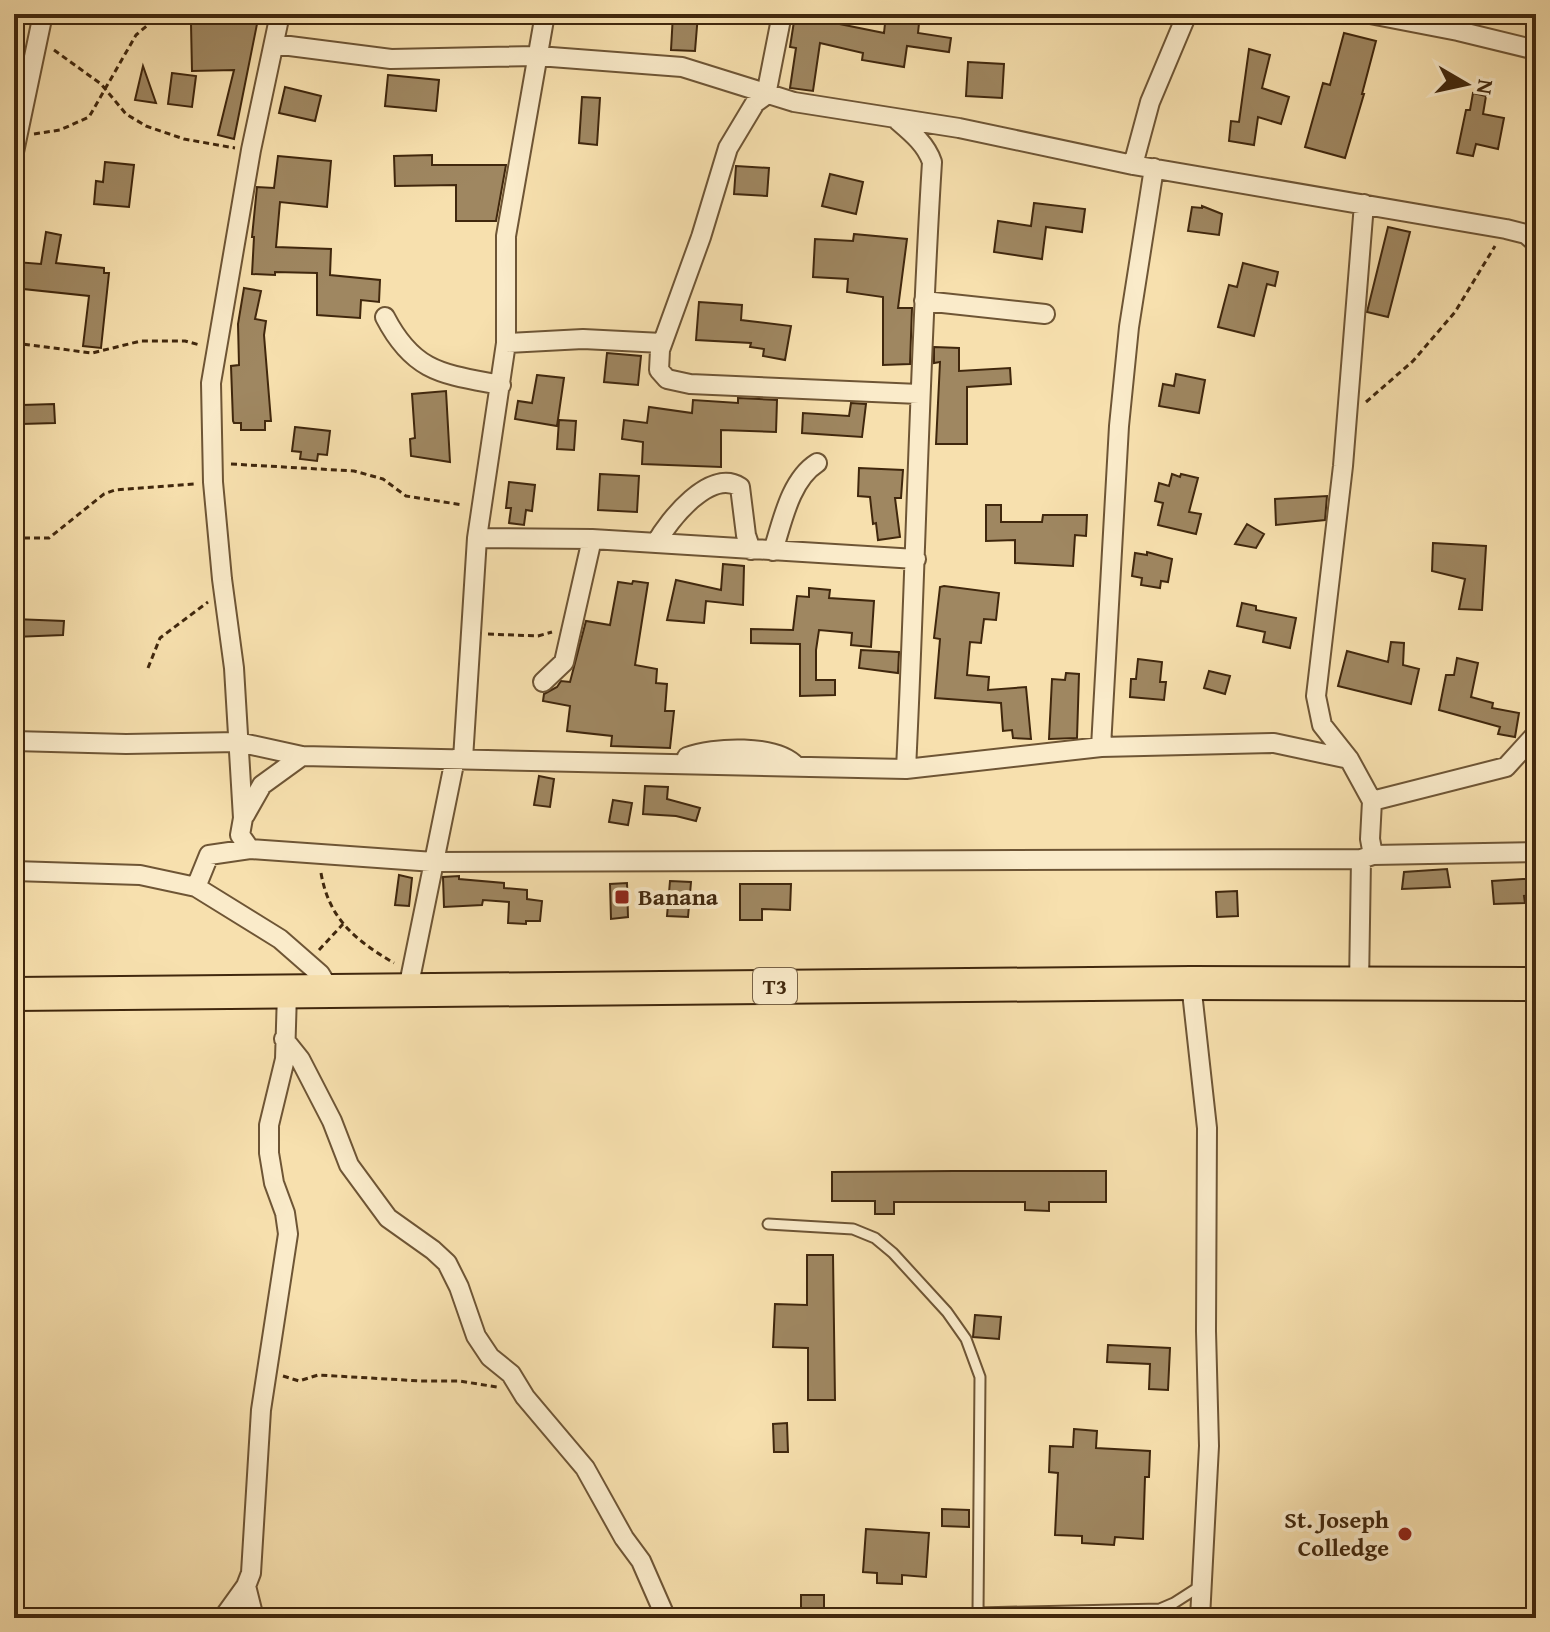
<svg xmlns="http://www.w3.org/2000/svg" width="1550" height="1632" font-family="'Gentium Book Plus',serif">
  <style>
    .building { fill: #9f8761; stroke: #40270d; stroke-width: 2 }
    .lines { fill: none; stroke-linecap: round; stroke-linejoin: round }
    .lane-casing { stroke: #6e5535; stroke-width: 13 }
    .street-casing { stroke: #6e5535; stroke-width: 22 }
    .highway-casing { stroke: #40270d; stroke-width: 36 }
    .path { stroke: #40270d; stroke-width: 3; stroke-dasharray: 6 4; stroke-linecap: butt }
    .lane { stroke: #faebca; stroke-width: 9 }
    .street { stroke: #faebca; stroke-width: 18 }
    .highway { stroke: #f7e0ae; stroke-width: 32 }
    .poi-dot { fill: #8f2418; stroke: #faebca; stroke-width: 3 }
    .labels { text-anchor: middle; stroke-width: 8; stroke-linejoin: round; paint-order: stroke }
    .shield { fill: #faebca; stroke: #786246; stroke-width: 2 }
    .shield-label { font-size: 22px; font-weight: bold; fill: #40270d }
    .poi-label { font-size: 24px; font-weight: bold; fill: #40270d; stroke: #faebca; text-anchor: start }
  </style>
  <rect width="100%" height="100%" fill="#f7e0ae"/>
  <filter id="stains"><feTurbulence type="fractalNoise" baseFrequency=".0025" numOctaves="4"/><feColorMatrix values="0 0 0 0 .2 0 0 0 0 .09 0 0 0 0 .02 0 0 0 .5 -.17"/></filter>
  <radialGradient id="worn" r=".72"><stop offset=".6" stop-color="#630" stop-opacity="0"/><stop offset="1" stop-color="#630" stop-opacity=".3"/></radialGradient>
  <!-- building -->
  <path class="building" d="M194,14h65l-25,125 -16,-4 16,-65 -42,1 -1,-47h2z
    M673,14h25l-3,37 -24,-1z
    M886,14h34l-2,19 33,5 -2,14 -42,-6 -3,21 -42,-7 1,-7 -43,-10 -7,48 -23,-3 6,-40 -6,-1 5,-32 89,18z
    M1344,33l32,8 -14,53h2l-19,64 -40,-11 18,-64 7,2z
    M1249,49l21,6 -8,33 27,9 -8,27 -23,-7 -4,28 -25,-4 2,-20 8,1z
    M968,62l36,2 -2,34 -36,-2z
    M143,66l13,37 -21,-3z
    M172,73l24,3 -4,31 -24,-3z
    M388,75l51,5 -3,31 -51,-5z
    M285,87l36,9 -6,25 -36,-8z
    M1473,93l13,3 -3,18 21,4 -6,31 -22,-5 -3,12 -16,-3 9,-43h4z
    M582,97l18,1 -3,47 -18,-2z
    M432,155v10h74l-10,56h-40v-36l-61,1 -1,-30z
    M278,156l53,5 -4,46 -47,-5 -4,45 55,2 -1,26 50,5 -1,22 -18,-2 -1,18 -43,-3v-42l-42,-1v3l-23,-1 2,-37h-2l5,-50 17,1z
    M105,162l29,3 -5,42 -35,-3 2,-23 7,1z
    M736,166l33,2 -2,28 -33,-2z
    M830,174l33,8 -7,32 -34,-8z
    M1034,203l51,6 -3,23 -36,-5 -4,32 -48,-7 4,-31 33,5z
    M1202,206l20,8 -3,21 -31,-4 4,-24 10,1z
    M1388,227l22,5 -22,85 -21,-5z
    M46,232l15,3 -5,28 48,5v5h5l-8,75 -18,-2 6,-50 -75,-8 2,-26 25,2z
    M854,234l53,5 -9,69h14l-2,56 -27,1v-68l-36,-5 1,-13 -35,-2 2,-38 38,2z
    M1243,263l35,9 -3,14 -8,-2 -13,52 -36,-9 11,-42 8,2z
    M244,288l17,3 -6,28 11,2 -2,14 7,86h-6v9h-24v-7h-7l-1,-2 -2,-55 8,-1 -1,-41z
    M699,302l43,3 -1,15 50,6 -6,34 -22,-4 1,-7 -14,-2 1,-4 -55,-3z
    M934,347l25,1v23l51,-3 1,16 -44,3v57h-31l4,-82 -6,1z
    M607,353l34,3 -3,29 -34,-3z
    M1176,374l29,6 -6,33 -40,-7 4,-22 11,2z
    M537,375l27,3 -7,48 -42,-7 3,-18 14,2z
    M446,391l4,71 -39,-6 -1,-17 5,-1 -3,-44z
    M738,398l39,2 -1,32 -55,-2v37l-79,-3 1,-22 -21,-3 2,-19 23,3 2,-16 43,6 1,-13 45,3z
    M851,403l15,1 -4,33 -60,-4 1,-20 46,3z
    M54,404l1,19 -33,1v-19z
    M559,420l17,1 -2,29 -17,-1z
    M295,427l35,4 -3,24 -9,-1 -1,7 -17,-2 1,-7 -9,-1z
    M859,468l44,2 -2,28h-6l5,39 -22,3 -2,-17 -3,1 -3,-27 -12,-1z
    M600,474l39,2 -2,36 -39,-2z
    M1172,474l8,3 1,-3 17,4 -9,34 12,2 -5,20 -38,-9 5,-22 -8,-2 4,-18 10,3z
    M509,482l26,3 -3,26 -6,-1 -2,15 -15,-2 2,-15h-5z
    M1327,496l-2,24 -49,5 -1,-26z
    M986,505h15v17h41l1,-7h44l-1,21 -11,-1 -2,31 -58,-3v-23l-29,1z
    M1247,524l17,10 -8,14 -21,-4z
    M1433,543l53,3 -4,64 -23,-1 6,-30 -33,-8z
    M1147,552l25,7 -4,23 -7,-1 -1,7 -19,-3 1,-7 -10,-2 3,-23 12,2z
    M723,564l21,2 -1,39 -37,-4 -2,22 -37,-3 9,-40 45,10z
    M633,581l15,2 -13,82 22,4 -1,14 11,1 -2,27h9l-4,37 -59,-2 1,-10 -45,-5 3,-25 -27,-5 1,-7 13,-7 4,-6 9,1 16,-61 24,4 8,-43 14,2z
    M944,586l55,7 -3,27 -12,-1 -3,24 -11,-1 -3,33 22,2 -1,13 38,-3 5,52 -18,-1 -1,-8 -9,1 -2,-28 -66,-5 5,-59 -6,-1 6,-51z
    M809,588l21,2 -1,8 45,3 -3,46 -20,-2 1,-12 -33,-3 -3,20v30h19v15l-35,1v-52l-49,-1v-14l42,1 4,-34 12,1z
    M1242,603l14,3v4l40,8 -6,30 -27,-6 2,-10 -28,-6z
    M14,619l50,2 -1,14 -49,2z
    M1391,642l13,1 -1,22 16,4 -8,35 -73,-18 9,-35 41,11z
    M861,650l38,2 -1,21 -39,-5z
    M1457,658l21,5 -7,34 22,6 -1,5 27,5 -4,24 -17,-3 2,-7 -61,-17 7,-35h8z
    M1138,659l24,3 -2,20h6l-2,18 -34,-3 1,-18h5z
    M1209,671l21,5 -5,18 -21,-6z
    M1066,673l13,1 -2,64 -28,1 3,-60 13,1z
    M539,776l15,3 -4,28 -16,-2z
    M645,786l23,1 -1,12 33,9 -4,13 -20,-5 -33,-2z
    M613,800l19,3 -4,22 -19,-3z
    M1447,869l3,18 -48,2 2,-17z
    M399,875l13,3 -3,28 -14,-1z
    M459,876v3l45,4v5l23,2v9l15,2 -2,20h-14v3l-18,-1 1,-21 -26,-2 -1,5 -38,2 -1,-30z
    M1523,879h13v16l-12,1 1,7 -31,1 -2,-23z
    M670,881l21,1 -3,35 -21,-1z
    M627,883l1,34 -17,2 -1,-35z
    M740,884h51l-1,26 -28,-1v11h-22z
    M1237,891l1,25 -21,1 -1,-25z
    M954,1171h152v31h-57v9l-24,-1v-8h-131v12h-19v-13h-43v-29z
    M807,1255h26l2,145h-27v-52l-35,-1 2,-43 32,1z
    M975,1315l26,2 -2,22 -26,-2z
    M1108,1345l62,3 -2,42 -19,-1 1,-25 -43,-2z
    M787,1423l1,29h-14l-1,-28z
    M1074,1429l23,2 -1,17 54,3 -1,26h-4l-2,62 -28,-2 -1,8 -32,-2v-7l-27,-1 3,-62 -9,-1 1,-26 23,1z
    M942,1509l27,1v17l-27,-1z
    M866,1529l63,4 -3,44 -24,-2v9l-25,-1v-10l-14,-1z
    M801,1595h23v15h-23z"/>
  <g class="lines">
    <defs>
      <path id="lane" d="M768,1224l85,5 22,9 18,15 54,59 19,27 14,38 -2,236
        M909,1618l69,-5 182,-4 14,-6 28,-18"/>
      <path id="street" d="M782,14l-16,81 -11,8 -27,45 -27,89 -41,113 -1,20 8,9 23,5 229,10
        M1370,14l88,17 78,19
        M274,44l117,15 147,-3 144,11 112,35 165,26 174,37 373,64 20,5 10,9
        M897,120c14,12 29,24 35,42 -13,203 -16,405 -26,607
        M14,152l29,-138
        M1133,165l17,-63 37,-88
        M1364,204l-21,262 -27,230 6,29 27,34 23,42 -2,38 3,16
        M924,301l121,13
        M385,317c29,56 58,57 116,68
        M506,343l77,-4 79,4
        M477,538l115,1 324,20
        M656,543c13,-23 54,-75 84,-56l6,48 5,15
        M773,551c9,-28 17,-71 44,-88
        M543,682l21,-20 28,-123
        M14,741l112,3 112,-2 64,14 604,13 195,-22 173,-4 75,16
        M1101,747l18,-321 10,-99 25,-159
        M687,757c26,-10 89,-13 109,9
        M463,759l14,-221 29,-195v-107l39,-222
        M1372,801l134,-34 30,-33
        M245,815l17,-30 40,-29
        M250,849l-10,-14 3,-17 -9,-150 -12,-89 -9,-97 -2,-99 40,-233 29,-136
        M14,871l126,4 56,12 84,52 40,35 11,18
        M196,887l13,-32 41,-6 184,13 927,-3 12,-4 163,-3
        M1191,983l16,145 -1,203 3,115 -9,172
        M1359,985l2,-126
        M408,989l47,-230
        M284,1039l16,20 32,62 17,44 39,53 45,32 14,13 12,24 17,49 14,21 21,17 14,23 60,71 39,70 17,23 25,57
        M246,1586l8,32
        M223,1618l23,-32 5,-13 10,-163 27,-176 -3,-21 -11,-30 -5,-30v-28l16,-66 2,-66"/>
      <path id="highway" d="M14,994l1177,-11 345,1"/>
    </defs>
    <!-- lane casing -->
    <use href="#lane" class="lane-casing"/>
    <!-- street casing -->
    <use href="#street" class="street-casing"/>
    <!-- highway casing -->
    <use href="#highway" class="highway-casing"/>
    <!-- path -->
    <path class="path" d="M54,50l47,34 25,30 20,12 38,13 51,9
      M34,134l26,-4 29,-13 47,-82 14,-12
      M14,343l78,10 49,-12h44l15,4
      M1366,402l47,-41 42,-49 40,-66
      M231,464l123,7 29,8 23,17 57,9
      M14,538h35l55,-44 11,-4 79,-6
      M488,634l50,2 14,-4
      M148,668l12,-30 48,-36
      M321,873c8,46 34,67 73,90
      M319,950l24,-26
      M283,1376l16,5 19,-6 103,6h38l38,6"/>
    <!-- lane -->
    <use href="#lane" class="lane"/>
    <!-- street -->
    <use href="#street" class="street"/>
    <!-- highway -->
    <use href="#highway" class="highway"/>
  </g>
  <!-- markers -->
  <g class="poi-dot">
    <rect x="614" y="889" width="16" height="16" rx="4"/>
    <circle cx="1405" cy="1534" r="8"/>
  </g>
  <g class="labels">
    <!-- shield labels -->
    <rect class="shield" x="753" y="968" width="44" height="36" rx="6"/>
    <g class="shield-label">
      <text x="775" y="994">T3</text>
    </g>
    <!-- poi labels -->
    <g class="poi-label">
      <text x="638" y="905">Banana</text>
      <text x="1389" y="1528" text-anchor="end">St. Joseph<tspan x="1389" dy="28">Colledge</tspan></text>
    </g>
  </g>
  <!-- margin -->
  <rect width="1550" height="1632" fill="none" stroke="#f7e0ae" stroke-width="48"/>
  <rect x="16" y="16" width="1518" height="1600" fill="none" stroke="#40270d" stroke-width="4"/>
  <rect x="24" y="24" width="1502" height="1584" fill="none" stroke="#40270d" stroke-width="2"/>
  <!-- north arrow -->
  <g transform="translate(1466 84) rotate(99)" stroke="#faebca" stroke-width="6" paint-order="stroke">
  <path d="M0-6L14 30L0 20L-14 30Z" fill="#40270d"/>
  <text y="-12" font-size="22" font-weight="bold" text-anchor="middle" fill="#40270d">N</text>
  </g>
  <rect width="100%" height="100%" filter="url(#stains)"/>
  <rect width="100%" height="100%" fill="url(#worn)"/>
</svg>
